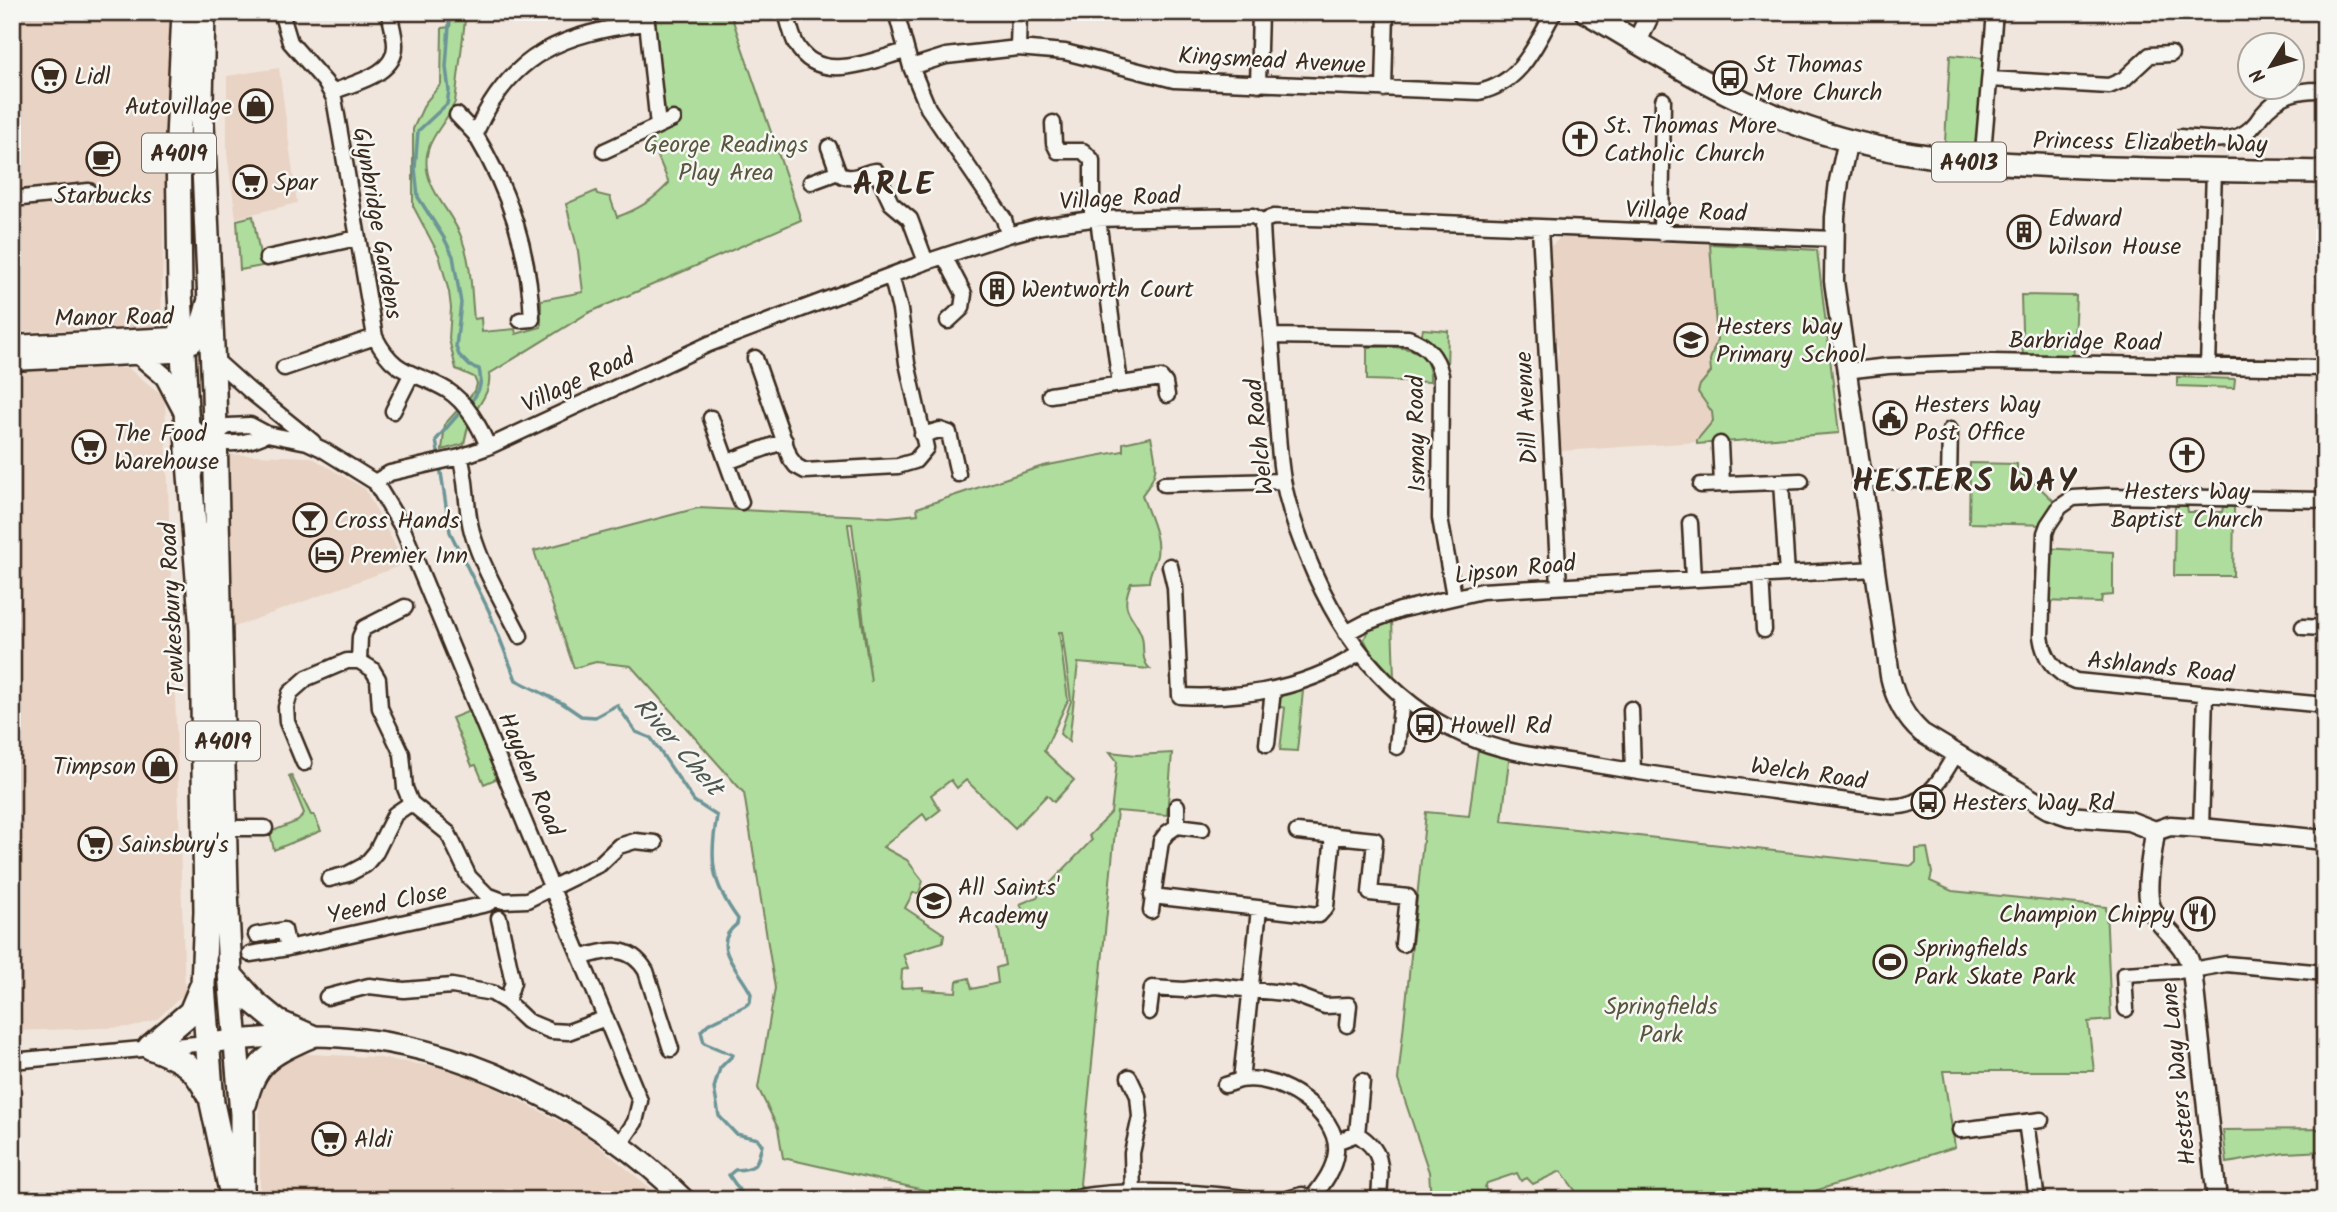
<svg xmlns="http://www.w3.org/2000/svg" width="2337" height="1212" font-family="Kalam,sans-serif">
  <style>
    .built { fill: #e8d3c4 }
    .green { fill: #afdd9d; stroke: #75845e; stroke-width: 2; fill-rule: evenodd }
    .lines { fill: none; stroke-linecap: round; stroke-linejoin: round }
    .stream { stroke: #6c9597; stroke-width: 3.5 }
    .minor-casing { stroke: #3b2a1e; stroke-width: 19 }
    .tertiary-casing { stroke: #3b2a1e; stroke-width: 23 }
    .secondary-casing { stroke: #3b2a1e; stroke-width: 24 }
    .primary-casing { stroke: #3b2a1e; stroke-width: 26 }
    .trunk-casing { stroke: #3b2a1e; stroke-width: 28 }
    .minor { stroke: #f6f6f2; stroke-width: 14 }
    .tertiary { stroke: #f6f6f2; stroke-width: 18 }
    .secondary { stroke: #f6f6f2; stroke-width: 19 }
    .primary { stroke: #f6f6f2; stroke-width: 21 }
    .trunk { stroke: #f6f6f2; stroke-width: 23 }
    .labels { text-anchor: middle; stroke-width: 5; stroke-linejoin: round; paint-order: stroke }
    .shield { fill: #f6f6f2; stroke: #73675e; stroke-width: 2 }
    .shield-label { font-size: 23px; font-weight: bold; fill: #3b2a1e }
    .street-label { font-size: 24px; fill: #3b2a1e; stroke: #f6f6f2 }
    .poi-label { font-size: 24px; fill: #3b2a1e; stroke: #f6f6f2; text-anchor: start }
    .park-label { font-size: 24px; fill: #58573e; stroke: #f6f6f2 }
    .water-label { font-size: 26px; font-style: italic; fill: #505750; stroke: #f6f6f2 }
    .district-label { font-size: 32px; font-weight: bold; letter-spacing: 2px; fill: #3b2a1e; stroke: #f6f6f2 }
  </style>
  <rect width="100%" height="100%" fill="#f0e6dd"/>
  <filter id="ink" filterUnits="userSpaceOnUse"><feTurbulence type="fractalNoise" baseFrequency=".0143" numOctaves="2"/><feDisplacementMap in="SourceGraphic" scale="14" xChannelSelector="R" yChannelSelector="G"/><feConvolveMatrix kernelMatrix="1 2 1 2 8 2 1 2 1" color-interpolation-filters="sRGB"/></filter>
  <g filter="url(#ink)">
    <!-- built -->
    <path class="built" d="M12,12h158l-9,307 -5,7 -144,6z
      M279,68l18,135 -61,15 -9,-65v-77z
      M1561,237l256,13 22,183 -279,18 -6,-79 5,-21 -7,-23 -5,-78z
      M128,368l37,29 20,596 -28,26 -24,8 -121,4v-659l3,-2z
      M222,454l89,3 54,32 40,75 -176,65z
      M287,1053l87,4 88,14 122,63 81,66h-405l-1,-128z"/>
    <!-- green -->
    <path class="green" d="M452,12h14l-11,90c-7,18 -25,34 -28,53 -5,33 25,55 35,84 10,27 9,52 12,80l7,-1 1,14 33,-3 1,5 25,-7v-27l42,-8 -5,-41 -12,-47 30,-13 1,3 13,3 7,20c22,-8 36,-17 52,-34l-22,-52 11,-5 -12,-114h84l71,208 -213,93 -99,61c3,18 -12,32 -19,47 -3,7 -4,15 -6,23l-22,6 3,-26 30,-33 2,-7 -3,-7 -18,-8 -7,-30 2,-31 -2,-16 -10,-37 -26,-49v-77l12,-26 16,-19 1,-56 8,-1z
      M1950,55l42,4 -10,105 -38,-5z
      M253,216l9,50 -22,4 -3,-50z
      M1710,244l107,6 22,183 -142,11v-4l16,-19 -1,-9 -14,-20 2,-7 11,-13 -1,-12 7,-20z
      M2021,295l55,1 -3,68 -50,-1z
      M1423,329l25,2 -1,38 -12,-23 -14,-8z
      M1367,347c29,0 65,-5 63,35l-63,-2z
      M2177,377l58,2 -1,9 -57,-2z
      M1151,437c6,26 9,36 -9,58 6,19 18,40 15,60 -2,10 -8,17 -8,27l-18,1c-13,31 4,31 11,54 3,13 -2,21 8,32l-72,-6 -9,79 -9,-8 11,-33 -9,-69h-3l9,68 -24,51 30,29 -20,22 -7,-7 -32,33 -49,-48 -9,8 -6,-8 -20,15 9,15 -13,10 -4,-6 -40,33 24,13 16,21 -4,12h-6l-8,15 39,26 -1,8 -40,12 5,14 -6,2 -1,18 22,-1v3l33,2 1,-11 12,-3 3,11 26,-6 -2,-15 9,-3 -7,-39 23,-3 6,-4 -7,-15 17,-7 55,-57 -3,-4 22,-23 6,-52 -7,-9 26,3 36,-2 -5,62 -50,-4 -37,373 7,14 -15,2h-133l-11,-9 -145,-33 -5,-30 -20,-40 17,-100 -31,-195 -113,-127 -35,-4 -22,6 -40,-117 164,-43 191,9 29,-3 -1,-6 126,-42 80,-15v-8zM848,524h4l19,158 -23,-157z
      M1970,463l47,1v7l18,12 25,24 -12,18 -79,-2z
      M2175,506h12l1,6h34l1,-5h11l-1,69h-59z
      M2044,548l69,4v43l-11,1 -1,7 -59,-2z
      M1392,620l2,57 -24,-26 -6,-12 6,-10z
      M1304,681l-7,70 -17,-1 5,-42 -8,-2 2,-18z
      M477,708l28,67 -21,9 -8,-19 -4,1 -20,-48z
      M1479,742l31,9 -8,70 410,45 4,-4v-13l11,-1 5,25 -2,8 22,10 154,16 5,113 -23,2 6,49h-151l12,76 -169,53h-204l-21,-29 -28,13 -6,-6 -6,3 -4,-8 -30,10 -2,4 5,13h-59l-2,-28 -31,-92 28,-268 43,4z
      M291,775l20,40h3l7,16 -47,19 -4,-18 28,-11 6,-8 -15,-37z
      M2325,1129v22l-40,2 -58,10 -4,-33z"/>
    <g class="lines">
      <!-- stream -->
      <path class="stream" d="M450,12l-4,55 3,24 -2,13 -29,27 -3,37 3,29 26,41 9,18 8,47 -5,44 3,8 11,11 9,3c4,16 0,24 -11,36
        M439,458l-3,-18 26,-30
        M440,466l10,66 39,79 27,69 46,23 19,13 14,1 22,-12 19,27 15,6 43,63 23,15c-8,44 -6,66 21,103l-1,5c-29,22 3,46 14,70l-1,8 -5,4 -37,18 -7,7 3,12 29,12 -13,13 -6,20 5,28 17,18 22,5 4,6c-5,21 -6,24 -27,25l-6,5 17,25"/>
      <defs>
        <path id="minor" d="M281,12l9,30 35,40 9,16 41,239c20,40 40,34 72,53 19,12 33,36 41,57
          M786,12c3,11 5,22 10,32 23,42 75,16 110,7
          M896,12l15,55 17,41 76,111 4,16
          M1018,48l1,-36
          M911,67l35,-11 72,-8 47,4 109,28 305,12c42,-9 56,-46 75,-80
          M1990,79l119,7 14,-6 27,-25 21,-1
          M1258,84l2,-72
          M1384,89l2,-77
          M332,92c21,-9 64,-17 63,-47 0,-10 -4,-22 -6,-33
          M457,115l18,19
          M1053,123l1,20 4,8h25l9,9v59
          M658,126l15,-7
          M2180,137c19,1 44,6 61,-2 9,-4 15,-11 20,-19 18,-22 36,-27 64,-26
          M829,147l9,25
          M604,151l54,-25 -12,-114
          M1982,164l13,-152
          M811,182l27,-10c11,12 25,0 38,-1l15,32 19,16 16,43
          M12,199l77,-8
          M1098,219l22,165
          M1262,221c1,43 7,85 10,127 4,44 4,89 11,132 5,26 14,52 24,76 33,82 86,153 171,185 39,15 83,18 124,25 94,16 189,27 284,40 38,4 52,-22 69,-51
          M1262,221l11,-4 72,2 489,20
          M1540,228l19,358
          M1661,233l2,-133
          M944,256l20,38 -2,14 -14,13
          M267,258l90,-20
          M520,320l12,-1c-3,-68 -22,-127 -57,-185 35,-81 89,-101 171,-111
          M1271,336l137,2c18,6 29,19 33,37l-1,143 14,78
          M212,357l38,34 63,51
          M755,358l35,100 6,8 9,5 93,-5 17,-5 11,-13 -19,-85 -7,-53 -9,-35
          M2208,367l6,-197
          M284,368l91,-31
          M1845,371l43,-5 103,-4 334,6
          M1050,395l111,-17 4,5 2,12
          M393,411l18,-36
          M711,418l30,84
          M187,419c20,29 51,29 80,15
          M922,435l18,-5 9,3 9,41
          M1720,444l2,40
          M460,457c8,24 5,50 12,75 10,36 31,70 48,104
          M727,462l58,-21
          M195,474l6,-21 14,-19 13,-8 22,-1 17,9 40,8 15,7 53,33 27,45 238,574 -5,21 -15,22
          M1862,480h87l1,-50
          M375,482l15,-9 70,-16 28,-10 221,-103 217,-82 82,-27 33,-9 51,-7 161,-3 9,5
          M1781,482l6,92
          M1164,484l119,-3
          M1701,485l100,-4
          M2325,500l-218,-4 -34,2 -13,9 -12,18 -3,8 -4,103c3,23 14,37 35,45l249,24
          M1690,523l3,56
          M1170,566l5,21 5,109c63,3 127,-8 180,-43
          M1761,575l3,55
          M2303,627l22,1
          M1346,633l19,-10 35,-13 82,-19 393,-22
          M359,661l1,-24 4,-9 41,-21
          M1631,709l2,62
          M1267,744l6,-54
          M1397,747l5,-50
          M304,763l-17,-41 -1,-15 4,-14 17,-15 40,-17h12l13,8 6,10 2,29 22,46 3,34 6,15 37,30 21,44 18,18 16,6 24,-1 73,-36 19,-18 16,-5 20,2
          M1177,826v-20
          M224,828h41
          M2201,828l4,-133
          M1297,832l78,8 -5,53 38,4 -5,47
          M329,879l19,-5 17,-9 11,-13 19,-38 16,-11
          M1152,896l167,19 7,-8 7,-72
          M1151,911l10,-70 6,-8 10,-7 25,3
          M499,918l14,64 -6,20
          M256,935l28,-5 4,18
          M250,954l38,-6 199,-44 8,-5
          M581,958c26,-9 49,-14 65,13l25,78
          M327,997l42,-11 35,4 48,-4 40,7 15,9 20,19 24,10 17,1 38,-14
          M2126,1009l-2,-35 68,-4 34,-6 99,9
          M1149,1012l3,-24 32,2 31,-4 78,8 32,12 24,-1 -2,20
          M12,1061l195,-18
          M1129,1077l9,19 2,21 -8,36 1,42
          M1241,1080l18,-171
          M1225,1085c5,-1 11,-4 16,-5 36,-7 98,32 95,72 -2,19 -14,33 -25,48
          M2026,1122l11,78
          M1960,1130l81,-10
          M1357,1134l5,-53
          M1336,1142l21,-8c28,18 24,34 22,64"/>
        <path id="tertiary" d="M1637,42l14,-30
          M1848,140l-9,41 -4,36 -1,64 56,395c5,23 14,41 32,57l126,76 21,7 60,5 26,10 15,-5 31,2 124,12
          M12,345l163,-8 18,6
          M139,355l26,22 18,34
          M12,361l160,-8c22,-9 29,-27 34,-49
          M2155,831c-2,21 -11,57 -4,76 10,25 33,30 41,63l25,230
          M1072,1200c56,-10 117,-7 173,0
          M1291,1200l11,-3 6,3"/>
        <path id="secondary" d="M207,1043c44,-5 90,-9 133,-6 127,8 256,75 345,163"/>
        <path id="primary" d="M1586,12c66,39 133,82 205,110 96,37 189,41 291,45 81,3 162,4 243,5"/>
        <path id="trunk" d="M184,12l-6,126 2,155 8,156 14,181 4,281 -3,74 9,118 21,97
          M203,12l-2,89 13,290 12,500 4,82 12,141v84
          M231,976l24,27 23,19 32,14
          M201,988l-10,24 -41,35c29,12 45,17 58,47
          M245,1102c9,-42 28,-49 65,-66"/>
      </defs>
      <!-- minor casing -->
      <use href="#minor" class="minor-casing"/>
      <!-- tertiary casing -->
      <use href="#tertiary" class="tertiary-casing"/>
      <!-- secondary casing -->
      <use href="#secondary" class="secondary-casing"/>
      <!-- primary casing -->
      <use href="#primary" class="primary-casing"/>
      <!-- trunk casing -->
      <use href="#trunk" class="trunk-casing"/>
      <!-- minor -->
      <use href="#minor" class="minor"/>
      <!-- tertiary -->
      <use href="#tertiary" class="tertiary"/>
      <!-- secondary -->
      <use href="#secondary" class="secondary"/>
      <!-- primary -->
      <use href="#primary" class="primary"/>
      <!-- trunk -->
      <use href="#trunk" class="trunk"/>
    </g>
  </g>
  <!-- icons -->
  <defs>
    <symbol id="supermarket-ring" viewBox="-11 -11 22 22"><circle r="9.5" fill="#f6f6f2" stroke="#3b2a1e" stroke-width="1.5"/><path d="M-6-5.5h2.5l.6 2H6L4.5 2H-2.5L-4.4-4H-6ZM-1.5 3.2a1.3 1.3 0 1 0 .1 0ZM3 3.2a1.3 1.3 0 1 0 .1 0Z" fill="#3b2a1e"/></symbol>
    <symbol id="bus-ring" viewBox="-11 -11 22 22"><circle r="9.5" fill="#f6f6f2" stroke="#3b2a1e" stroke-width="1.5"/><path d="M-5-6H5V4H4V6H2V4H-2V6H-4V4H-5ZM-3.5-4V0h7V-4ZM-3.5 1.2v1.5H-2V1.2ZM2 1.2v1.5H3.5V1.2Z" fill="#3b2a1e"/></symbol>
    <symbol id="shop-ring" viewBox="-11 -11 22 22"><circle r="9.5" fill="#f6f6f2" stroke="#3b2a1e" stroke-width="1.5"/><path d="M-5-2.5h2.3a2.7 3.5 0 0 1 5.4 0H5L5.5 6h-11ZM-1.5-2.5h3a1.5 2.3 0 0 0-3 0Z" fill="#3b2a1e"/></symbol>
    <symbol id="church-ring" viewBox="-11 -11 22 22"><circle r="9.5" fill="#f6f6f2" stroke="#3b2a1e" stroke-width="1.5"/><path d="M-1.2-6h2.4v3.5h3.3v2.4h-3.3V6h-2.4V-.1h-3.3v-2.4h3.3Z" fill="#3b2a1e"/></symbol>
    <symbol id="cafe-ring" viewBox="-11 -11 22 22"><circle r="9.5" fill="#f6f6f2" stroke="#3b2a1e" stroke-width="1.5"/><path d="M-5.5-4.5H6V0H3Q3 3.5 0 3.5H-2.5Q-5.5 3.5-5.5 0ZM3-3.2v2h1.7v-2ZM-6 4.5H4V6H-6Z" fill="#3b2a1e"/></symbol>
    <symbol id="building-ring" viewBox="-11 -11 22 22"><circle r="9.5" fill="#f6f6f2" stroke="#3b2a1e" stroke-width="1.5"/><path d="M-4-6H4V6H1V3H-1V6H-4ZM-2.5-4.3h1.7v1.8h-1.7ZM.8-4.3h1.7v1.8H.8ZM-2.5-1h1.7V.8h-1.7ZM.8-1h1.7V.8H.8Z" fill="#3b2a1e"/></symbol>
    <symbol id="school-ring" viewBox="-11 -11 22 22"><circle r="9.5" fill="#f6f6f2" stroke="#3b2a1e" stroke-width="1.5"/><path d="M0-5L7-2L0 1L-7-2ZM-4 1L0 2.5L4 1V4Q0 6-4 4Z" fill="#3b2a1e"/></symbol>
    <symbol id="civic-ring" viewBox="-11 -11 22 22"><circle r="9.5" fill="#f6f6f2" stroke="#3b2a1e" stroke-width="1.5"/><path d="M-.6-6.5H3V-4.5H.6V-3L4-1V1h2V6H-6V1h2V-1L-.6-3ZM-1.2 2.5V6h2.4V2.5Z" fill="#3b2a1e"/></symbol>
    <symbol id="bar-ring" viewBox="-11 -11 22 22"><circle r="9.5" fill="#f6f6f2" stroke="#3b2a1e" stroke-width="1.5"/><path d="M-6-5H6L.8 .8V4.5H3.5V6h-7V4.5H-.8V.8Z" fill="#3b2a1e"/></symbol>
    <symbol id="hotel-ring" viewBox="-11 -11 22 22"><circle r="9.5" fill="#f6f6f2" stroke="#3b2a1e" stroke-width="1.5"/><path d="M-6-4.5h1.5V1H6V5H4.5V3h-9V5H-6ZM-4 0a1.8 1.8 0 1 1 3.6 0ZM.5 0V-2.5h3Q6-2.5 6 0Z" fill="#3b2a1e"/></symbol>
    <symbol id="restaurant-ring" viewBox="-11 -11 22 22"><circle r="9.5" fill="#f6f6f2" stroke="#3b2a1e" stroke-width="1.5"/><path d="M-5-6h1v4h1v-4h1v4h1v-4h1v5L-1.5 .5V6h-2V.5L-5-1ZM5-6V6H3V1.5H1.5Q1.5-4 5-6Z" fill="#3b2a1e"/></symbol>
    <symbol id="stadium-ring" viewBox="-11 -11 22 22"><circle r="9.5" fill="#f6f6f2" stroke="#3b2a1e" stroke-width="1.5"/><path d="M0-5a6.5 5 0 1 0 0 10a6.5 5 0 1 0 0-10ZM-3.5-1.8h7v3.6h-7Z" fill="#3b2a1e"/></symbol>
  </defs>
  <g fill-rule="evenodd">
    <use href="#supermarket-ring" x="30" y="57" width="38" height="38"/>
    <use href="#bus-ring" x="1711" y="59" width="38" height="38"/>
    <use href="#shop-ring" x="237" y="87" width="38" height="38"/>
    <use href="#church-ring" x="1561" y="120" width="38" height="38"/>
    <use href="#cafe-ring" x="84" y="140" width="38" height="38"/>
    <use href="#supermarket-ring" x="231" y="163" width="38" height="38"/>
    <use href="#building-ring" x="2005" y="213" width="38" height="38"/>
    <use href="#building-ring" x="978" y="270" width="38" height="38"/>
    <use href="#school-ring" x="1672" y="321" width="38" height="38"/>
    <use href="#civic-ring" x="1871" y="399" width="38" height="38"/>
    <use href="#supermarket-ring" x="70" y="428" width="38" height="38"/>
    <use href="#church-ring" x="2168" y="436" width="38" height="38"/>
    <use href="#bar-ring" x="291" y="501" width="38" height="38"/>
    <use href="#hotel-ring" x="307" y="536" width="38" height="38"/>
    <use href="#bus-ring" x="1406" y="706" width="38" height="38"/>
    <use href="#shop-ring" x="141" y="747" width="38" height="38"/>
    <use href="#bus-ring" x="1909" y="783" width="38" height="38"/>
    <use href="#supermarket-ring" x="76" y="825" width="38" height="38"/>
    <use href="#school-ring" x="915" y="882" width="38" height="38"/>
    <use href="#restaurant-ring" x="2179" y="895" width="38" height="38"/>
    <use href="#stadium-ring" x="1871" y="943" width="38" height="38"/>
    <use href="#supermarket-ring" x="310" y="1120" width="38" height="38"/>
  </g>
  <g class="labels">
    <!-- shield labels -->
    <g class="shield">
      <rect x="142" y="133.5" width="74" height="39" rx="5"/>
      <rect x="1932" y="142.5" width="74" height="39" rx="5"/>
      <rect x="186" y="721.5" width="74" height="39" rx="5"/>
    </g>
    <g class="shield-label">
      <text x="179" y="161">A4019</text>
      <text x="1969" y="170">A4013</text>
      <text x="223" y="749">A4019</text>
    </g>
    <!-- street labels -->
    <g class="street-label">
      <text transform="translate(1272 60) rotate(3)" y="8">Kingsmead Avenue</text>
      <text transform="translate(2150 142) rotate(1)" y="8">Princess Elizabeth Way</text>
      <text transform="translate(1120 198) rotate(-3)" y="8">Village Road</text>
      <text transform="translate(1686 211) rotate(2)" y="8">Village Road</text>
      <text transform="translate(378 223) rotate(80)" y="8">Glynbridge Gardens</text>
      <text transform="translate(114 317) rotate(-1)" y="8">Manor Road</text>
      <text transform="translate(2085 341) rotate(1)" y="8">Barbridge Road</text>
      <text transform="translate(578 380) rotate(-25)" y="8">Village Road</text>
      <text transform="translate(1526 408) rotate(-93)" y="8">Dill Avenue</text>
      <text transform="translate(1416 434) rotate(-91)" y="8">Ismay Road</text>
      <text transform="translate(1259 437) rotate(-96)" y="8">Welch Road</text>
      <text transform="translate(1515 569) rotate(-6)" y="8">Lipson Road</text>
      <text transform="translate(172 609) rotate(-93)" y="8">Tewkesbury Road</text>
      <text transform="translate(2161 667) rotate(6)" y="8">Ashlands Road</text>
      <text transform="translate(1809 773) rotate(8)" y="8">Welch Road</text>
      <text transform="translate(531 774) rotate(67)" y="8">Hayden Road</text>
      <text transform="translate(387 903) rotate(-12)" y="8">Yeend Close</text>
      <text transform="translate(2178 1074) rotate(-96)" y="8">Hesters Way Lane</text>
    </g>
    <!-- poi labels -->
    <g class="poi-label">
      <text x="1754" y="72">St Thomas<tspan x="1754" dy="28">More Church</tspan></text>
      <text x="74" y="84">Lidl</text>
      <text x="232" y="114" text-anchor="end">Autovillage</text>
      <text x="1604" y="133">St. Thomas More<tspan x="1604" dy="28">Catholic Church</tspan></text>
      <text x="274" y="190">Spar</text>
      <text x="103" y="203" text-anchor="middle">Starbucks</text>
      <text x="2048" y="226">Edward<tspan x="2048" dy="28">Wilson House</tspan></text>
      <text x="1021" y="297">Wentworth Court</text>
      <text x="1716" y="334">Hesters Way<tspan x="1716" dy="28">Primary School</tspan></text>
      <text x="1914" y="412">Hesters Way<tspan x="1914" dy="28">Post Office</tspan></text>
      <text x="114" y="441">The Food<tspan x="114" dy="28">Warehouse</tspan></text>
      <text x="2187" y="499" text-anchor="middle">Hesters Way<tspan x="2187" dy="28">Baptist Church</tspan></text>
      <text x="334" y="528">Cross Hands</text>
      <text x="350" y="563">Premier Inn</text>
      <text x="1450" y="733">Howell Rd</text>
      <text x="136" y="774" text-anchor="end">Timpson</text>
      <text x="1952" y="810">Hesters Way Rd</text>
      <text x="119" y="852">Sainsbury's</text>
      <text x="958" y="895">All Saints'<tspan x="958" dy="28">Academy</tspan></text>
      <text x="2174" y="922" text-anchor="end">Champion Chippy</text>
      <text x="1914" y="956">Springfields<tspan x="1914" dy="28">Park Skate Park</tspan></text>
      <text x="354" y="1147">Aldi</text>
    </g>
    <!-- park labels -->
    <g class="park-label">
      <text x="726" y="152">George Readings<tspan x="726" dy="28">Play Area</tspan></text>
      <text x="1661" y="1014">Springfields<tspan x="1661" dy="28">Park</tspan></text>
    </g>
    <!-- water labels -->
    <g class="water-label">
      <text transform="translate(679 746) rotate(49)" y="9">River Chelt</text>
    </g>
    <!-- district labels -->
    <g class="district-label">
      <text x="894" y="194">ARLE</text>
      <text x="1965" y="491">HESTERS WAY</text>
    </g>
  </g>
  <!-- margin -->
  <rect width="2337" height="1212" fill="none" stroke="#f6f6f2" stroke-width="42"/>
  <rect x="21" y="21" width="2295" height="1170" fill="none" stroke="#3b2a1e" stroke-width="2.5" filter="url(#ink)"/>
  <!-- north arrow -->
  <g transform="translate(2271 66) rotate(233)"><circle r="33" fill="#f6f6f2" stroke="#aba49d" stroke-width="2"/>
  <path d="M0-5L12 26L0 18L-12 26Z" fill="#3b2a1e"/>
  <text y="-10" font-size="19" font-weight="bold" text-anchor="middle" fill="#3b2a1e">N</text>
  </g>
</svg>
